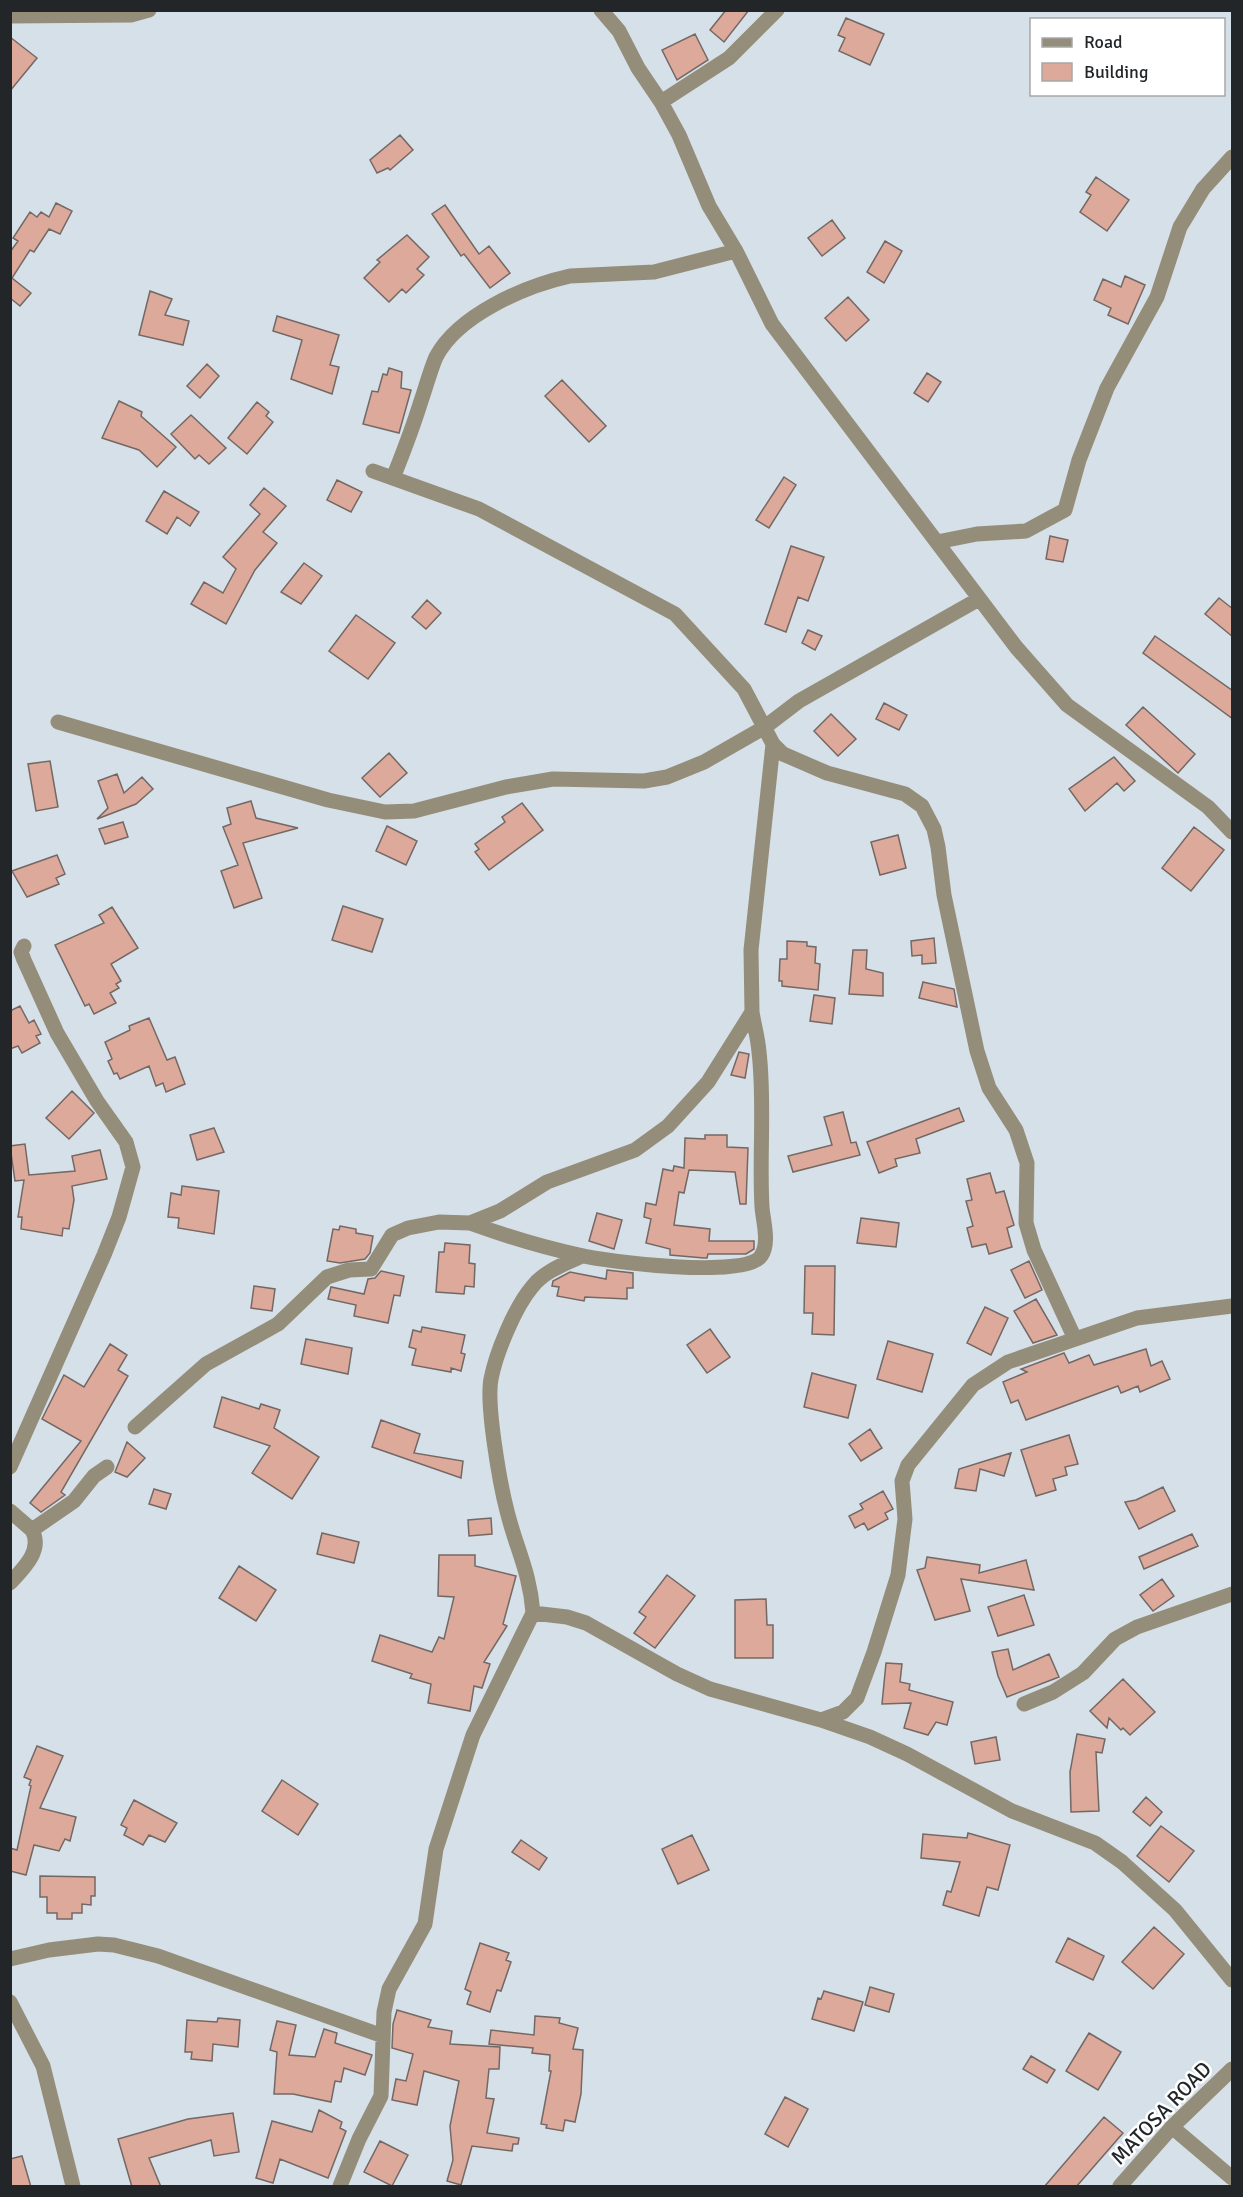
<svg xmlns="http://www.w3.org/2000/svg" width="1243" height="2197" font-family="Signika,sans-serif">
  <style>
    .building { fill: #dca99b; stroke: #746865; stroke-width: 1.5 }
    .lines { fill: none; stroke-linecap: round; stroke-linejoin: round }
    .minor { stroke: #948d7a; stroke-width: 15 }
    .tertiary { stroke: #948d7a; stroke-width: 15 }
    .labels { text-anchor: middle; stroke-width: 5; stroke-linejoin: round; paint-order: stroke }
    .street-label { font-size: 21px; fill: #222629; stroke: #fff }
  </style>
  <rect width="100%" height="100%" fill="#d6e0e8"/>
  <!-- building -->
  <path class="building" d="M726,10h23l-25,32 -14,-12z
    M846,18l38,16 -14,31 -31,-14 6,-13 -7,-3z
    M695,34l13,26 -31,20 -15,-30z
    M10,37l27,21 -27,33z
    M400,135l13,15 -23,20 -2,-2 -11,5 -7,-13z
    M1096,177l33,23 -22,31 -27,-19 11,-17 -5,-3z
    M56,203l16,8 -12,23 -11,-5 -15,23 -4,-2 -18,28 19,15 -11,13 -10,-8v-46l8,-11 -5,-3 17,-26 7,5 4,-5 8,5z
    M445,205l34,49 10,-8 21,27 -20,15 -26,-34 -3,2 -29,-42z
    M832,220l13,18 -23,18 -14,-18z
    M407,235l22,22 -12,12 7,6 -18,18 -4,-4 -13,13 -25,-24 16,-16 -3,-2z
    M885,241l17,10 -18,32 -17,-11z
    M1125,276l20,9 -17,39 -20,-9 3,-7 -17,-8 9,-21 18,8z
    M150,291l22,8 -7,16 24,6 -6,24 -44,-10z
    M848,297l21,23 -23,21 -21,-23z
    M277,316l62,19 -9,30 9,2 -7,27 -41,-15 11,-39 -29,-9z
    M207,364l12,12 -19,22 -13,-12z
    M389,368l13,4 -1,16 10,2 -12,43 -36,-9 9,-33 6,1 5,-18 4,1z
    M927,373l14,9 -13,20 -14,-9z
    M562,380l44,46 -17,16 -44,-46z
    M119,401l23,11 -1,4 35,31 -19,20 -18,-17 -37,-12z
    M257,402l12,10 -3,4 7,6 -26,32 -19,-16z
    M191,415l35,33 -17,16 -10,-9 -4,4 -24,-25z
    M784,477l12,8 -27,43 -13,-8z
    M337,480l25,12 -11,20 -24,-12z
    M264,488l22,18 -23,26 14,11 -22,27 -29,54 -35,-20 13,-22 19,11 13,-24 -13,-12 37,-43 -10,-9z
    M164,491l35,21 -9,14 -13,-9 -10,17 -21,-13z
    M1050,536l18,4 -5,22 -17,-3z
    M791,546l33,11 -16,44 -10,-4 -12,35 -21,-8z
    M304,563l18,13 -21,28 -20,-12z
    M1219,598l14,11v28l-28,-23z
    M427,600l14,13 -15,16 -14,-12z
    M356,615l39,28 -27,36 -39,-28z
    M808,630l14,6 -7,14 -13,-7z
    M1155,636l78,55v28l-90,-66z
    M884,703l23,12 -8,15 -23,-11z
    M1143,707l52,47 -17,19 -52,-48z
    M831,714l25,25 -18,17 -24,-25z
    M389,753l18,20 -27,24 -18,-19z
    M1114,757l21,24 -11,10 -7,-8 -32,28 -16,-22z
    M50,761l8,46 -22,4 -8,-47z
    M117,774l7,19 18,-16 11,12 -17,15 -39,15 11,-11 -10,-27z
    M251,801l5,17 42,10 -55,15 19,55 -28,10 -13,-37 17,-6 -15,-38 8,-3 -4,-16z
    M522,803l21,27 -54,40 -14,-18 4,-3 -4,-5 30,-22 -3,-5z
    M123,822l5,15 -23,7 -6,-15z
    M387,826l30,15 -11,24 -30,-14z
    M1194,827l30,23 -33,41 -29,-23z
    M898,835l8,33 -26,7 -9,-33z
    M57,855l8,19 -9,4 3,6 -32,13 -15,-26z
    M343,906l40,13 -11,33 -40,-12z
    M112,907l26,41 -27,16 10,17 -5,3 3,4 -9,5 6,10 -22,11 -5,-10 -4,2 -30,-61 49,-22 -5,-8z
    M934,938l2,25 -14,1v-9l-10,1 -1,-15z
    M787,941l20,1v4l9,1 -1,16 5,1 -2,26 -36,-4v-5h-3l1,-22h7z
    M853,950h14l-1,19 17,4v23l-34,-2z
    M923,982l31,7 3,18 -38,-9z
    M814,995l21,3 -3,26 -22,-3z
    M20,1006l9,17 5,-3 7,14 -5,2 4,7 -18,10 -4,-7 -8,3v-38z
    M149,1018l18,42 8,-3 10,27 -19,8 -3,-9 -7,3 -7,-20 -29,13 -3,-6 -3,1 -6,-13 4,-2 -7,-17 25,-12 -1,-4z
    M739,1052l10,2 -4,24 -14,-3z
    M72,1091l22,22 -25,26 -23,-21z
    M959,1108l5,13 -48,18 4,14 -25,6 2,7 -18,7 -12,-31z
    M843,1112l8,31 5,-1 4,13 -67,17 -5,-16 44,-11 -8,-28z
    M214,1128l10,24 -27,8 -7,-25z
    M705,1135h22v12l21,1 -2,56h-6l-5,-32 -46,-2 -5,23 -5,-1 -5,33 36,4 -1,12h45v8l-8,5h-38l-1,4h-3l-34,-3v-6l-24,-6 5,-24 -7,-2 2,-14 10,2 7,-36 10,2 1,-5 10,2 1,-30 20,1z
    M25,1144l4,31 46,-4 -3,-15 28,-6 7,29 -35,7 2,14 -5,29 -6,-1 -1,8 -41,-7 1,-12h-4l6,-37 -9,1 -5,-35z
    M990,1173l6,20 8,-2 10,34 -7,3 5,19 -23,7 -3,-10 -14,3 -5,-19 6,-2 -7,-25 6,-1 -5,-21z
    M182,1186l37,5 -5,43 -36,-6 1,-10 -11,-1 3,-24 10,2z
    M597,1213l25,7 -8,29 -25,-8z
    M861,1218l38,5 -3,24 -39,-4z
    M340,1226l16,3v4l17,3 -3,17 -5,6 -25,4 -13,-2 6,-32 6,1z
    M445,1243l25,2 -1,18 6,1 -1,23 -9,-1 -1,8 -28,-2 3,-40h5z
    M1029,1261l13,29 -17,8 -14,-28z
    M805,1266h30l-1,69 -22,-1 1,-21h-9z
    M607,1270l26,3v15h-6v11l-42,-2 -1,4 -27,-5 2,-9 -7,-1 1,-5 17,-9 36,7z
    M381,1271l23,5 -4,20 -6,-1 -6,28 -34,-7 2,-11 -28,-6 3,-12 33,7 4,-15 7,-1z
    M254,1286l21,3 -3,22 -21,-3z
    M1036,1299l21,36 -24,8 -19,-32z
    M985,1307l23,11 -17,37 -24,-12z
    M422,1327l43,8 -4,18 4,1 -4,17 -10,-3v4l-39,-7 4,-16 -7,-2 4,-17 8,2z
    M710,1329l20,28 -23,16 -20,-28z
    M306,1339l46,9 -4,26 -47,-10z
    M888,1341l45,13 -11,38 -45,-13z
    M110,1344l17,11 -9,15 10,6 -67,116 4,3 -24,17 -11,-9 51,-62 -39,-22 22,-44 20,12z
    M1146,1349l5,17 11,-5 8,18 -30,13 -2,-6 -17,7 -3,-7 -92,34 -8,-20 -7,3 -8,-21 24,-10 -6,-3 43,-16 5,10 20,-8 5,10z
    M812,1373l44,12 -8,33 -44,-11z
    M222,1397l37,12 2,-5 19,6 -6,18 45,29 -27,42 -40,-26 18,-27 -56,-19z
    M381,1420l39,14 -6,19 49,8 -2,17 -89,-31z
    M870,1429l12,19 -21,13 -12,-17z
    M1069,1435l9,29 -13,3 2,8 -14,4 3,11 -20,6 -15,-46z
    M127,1442l18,16 -18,19 -12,-5z
    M1011,1453l-7,23 -24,-7 -4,22 -21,-3 4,-19z
    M1163,1487l12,24 -36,18 -14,-27 11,-2z
    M154,1489l17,5 -5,15 -17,-5z
    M883,1491l10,18 -8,4 3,6 -20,11 -4,-7 -9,5 -6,-12 14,-7 -3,-5z
    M491,1518l1,16 -23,2 -1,-16z
    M322,1533l37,9 -5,21 -37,-9z
    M1192,1534l6,12 -54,23 -5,-12z
    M439,1555h36v11l41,10 -13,48 4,2 -23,36 6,2 -8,24 -8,-2 -4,25 -42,-8 3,-19 -21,-6 2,-4 -40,-13 8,-26 52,17 7,-15 5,2 10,-42 -16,-1z
    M927,1557l53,8 -1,8 47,-13 8,30 -73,-11 9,32 -35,9 -18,-50 8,-2z
    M239,1566l37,24 -20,31 -37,-23z
    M667,1575l28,21 -40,52 -21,-15 12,-16 -7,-5z
    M1162,1579l12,17 -21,15 -13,-16z
    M1024,1595l10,30 -36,11 -10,-29z
    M766,1599l1,26h6v33h-38v-58z
    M1008,1649l5,21 36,-16 10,23 -52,20 -9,-21 -6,-24z
    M886,1663l16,1 -2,18 10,2 -1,6 44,12 -6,23 -11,-3 -8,13 -24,-7 7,-25 -29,1z
    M1123,1679l32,33 -25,23 -7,-7 -2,2 -12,-12 -2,10 -17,-17z
    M1077,1734l28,5 -3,14 -6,-1 3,59 -28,1 -1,-40z
    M996,1737l4,23 -25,4 -4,-22z
    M37,1746l26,10 -23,52 36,9 -6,24 -5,-2 -6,12 -25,-6 -8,30 -16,-4v-23l7,2 14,-64 -2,-1 2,-5 -7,-3z
    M282,1780l36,24 -20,31 -36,-24z
    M1146,1797l16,15 -12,14 -17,-14z
    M134,1800l43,23 -12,19 -16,-7 -6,10 -19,-10 3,-7 -6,-3z
    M1161,1826l33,25 -25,31 -32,-26z
    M968,1833l42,12 -12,45 -11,-3 -8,29 -36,-11 4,-14 4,1 9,-30 -39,-4 2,-24 44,4z
    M692,1835l17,35 -31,14 -16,-35z
    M521,1840l26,18 -8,12 -27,-18z
    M40,1876l55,1v19h-4v9l-9,-1v9h-10v6h-15v-6h-10v-16h-7z
    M1154,1927l30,27 -31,35 -31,-27z
    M1068,1938l36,18 -11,24 -37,-18z
    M480,1943l29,10 -3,7 5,2 -10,29 -4,-1 -7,22 -23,-8 4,-12 -6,-3z
    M870,1987l24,7 -5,18 -24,-7z
    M824,1991l39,11 -9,29 -42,-12 6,-21 3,1z
    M397,2010l34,10 -3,7 24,4 -2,13 50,3 -1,22h-10l-3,29 8,1 -7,34 32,5 -1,6h-5l-1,7 -40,-5 -11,39 -14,-4 6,-21 -3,-34 9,-45 -35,-10 -7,34 -25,-5 4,-21 10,2 7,-27 -21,-6 1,-24z
    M535,2016l25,2 -1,5 19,5 -5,21 10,1 -2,44 -6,28 -10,-2 -2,11 -17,-3 1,-3 -6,-1 10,-53h-2l1,-16 -18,-2 1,-5 -44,-4 2,-14 43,5z
    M218,2018l22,2 -2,27 -25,-3 -1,17 -21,-2 1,-7h-7l2,-32 30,2z
    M277,2021l19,4 -7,30 26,2 9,-28 13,4 -2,10 37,12 -7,20 -21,-7 -3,14 -6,-1 -4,21 -38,-8h-19l3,-42 -7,-2z
    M1089,2033l32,19 -23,38 -32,-19z
    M1031,2056l24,14 -8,13 -24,-14z
    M785,2097l23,12 -20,38 -23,-13z
    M319,2110l23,12 -2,6 6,3 -18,47 -48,-19 -7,24 -17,-5 16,-57 40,11z
    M233,2113l6,39 -25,4 -3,-16 -62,18 12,29h-29l-14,-48 70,-20z
    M1104,2117l19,16 -47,54h-32z
    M380,2141l28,14 -16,31 -28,-14z
    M22,2156l9,31h-21v-28z"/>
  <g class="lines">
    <!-- minor -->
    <path class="minor" d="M601,10l18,21 19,37 23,34 18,33 30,71 27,45 36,73 244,323 51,58 141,102 24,25
      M10,16l121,-1 18,-5
      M661,102l68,-44 48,-48
      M373,471l106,38 196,105 69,75 29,55 10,10 44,19 78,21 17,12 12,23 4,18 6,48 33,156 12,37 27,42 11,33 -1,60 8,27 41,89
      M393,478c10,-25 20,-51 28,-77 5,-14 9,-30 15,-44 22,-42 89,-71 134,-81l84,-4 82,-21
      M937,542l40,-8 49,-3 39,-21 14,-50 28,-72 50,-91 23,-70 23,-38 29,-32
      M58,722l270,78 57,12 29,-1 92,-24 47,-8 91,2 23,-4 37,-15 61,-35 34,-26 180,-102
      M470,1223c36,13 71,24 109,32 29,7 167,24 182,1 9,-13 2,-35 1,-49 -3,-51 3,-104 -3,-155 -1,-14 -5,-27 -7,-40
      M135,1427l71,-63 72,-40 49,-47 22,-7 22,-1 21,-34 16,-7 31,-6 31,1 30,-12 47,-29 88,-32 33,-24 40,-44 44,-70 -1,-62 22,-206
      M10,1467l94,-212 15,-38 14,-50 -7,-25 -29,-41 -40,-68 -33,-73 -3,-8 3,-6
      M10,1511l22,19
      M10,1583c14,-15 33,-33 22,-53l42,-29 20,-25 13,-9
      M533,1613c-3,-41 -17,-65 -26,-102 -7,-27 -21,-106 -16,-132 5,-26 24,-72 41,-92 12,-16 33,-23 50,-31
      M1024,1704l29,-12 30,-19 32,-34 22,-12 95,-33
      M821,1720l49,17 37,17 105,57 83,32 27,19 53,48 57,70
      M10,1959l39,-9 49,-6 16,1 44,11 225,80
      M10,2002l33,64 30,120
      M1172,2127l60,51
      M340,2186l19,-47 22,-43 3,-84 5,-23 36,-65 11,-75 37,-114 60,-122 34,4 19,6 91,51 33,15 111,31 22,-8 14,-14 17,-46 24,-77 7,-56 -3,-38 6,-16 65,-80 35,-23 129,-44 95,-12"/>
    <!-- tertiary -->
    <path class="tertiary" d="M1120,2186l52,-59 60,-58"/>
  </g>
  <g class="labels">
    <!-- street labels -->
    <g class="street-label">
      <text transform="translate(1161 2113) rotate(-46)" y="7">MATOSA ROAD</text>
    </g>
  </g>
  <!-- border -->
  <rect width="1243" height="2197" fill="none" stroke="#222629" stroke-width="24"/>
  <!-- legend -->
  <rect x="1030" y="18" width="195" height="78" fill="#ffffff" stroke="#a7a8a9" stroke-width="1.5"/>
  <rect x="1042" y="38" width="30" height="9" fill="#948d7a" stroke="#a7a8a9" stroke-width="1.5"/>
  <text x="1084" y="48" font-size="18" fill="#222629">Road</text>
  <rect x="1042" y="63" width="30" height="18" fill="#dca99b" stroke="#a7a8a9" stroke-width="1.5"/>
  <text x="1084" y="78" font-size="18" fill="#222629">Building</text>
</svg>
